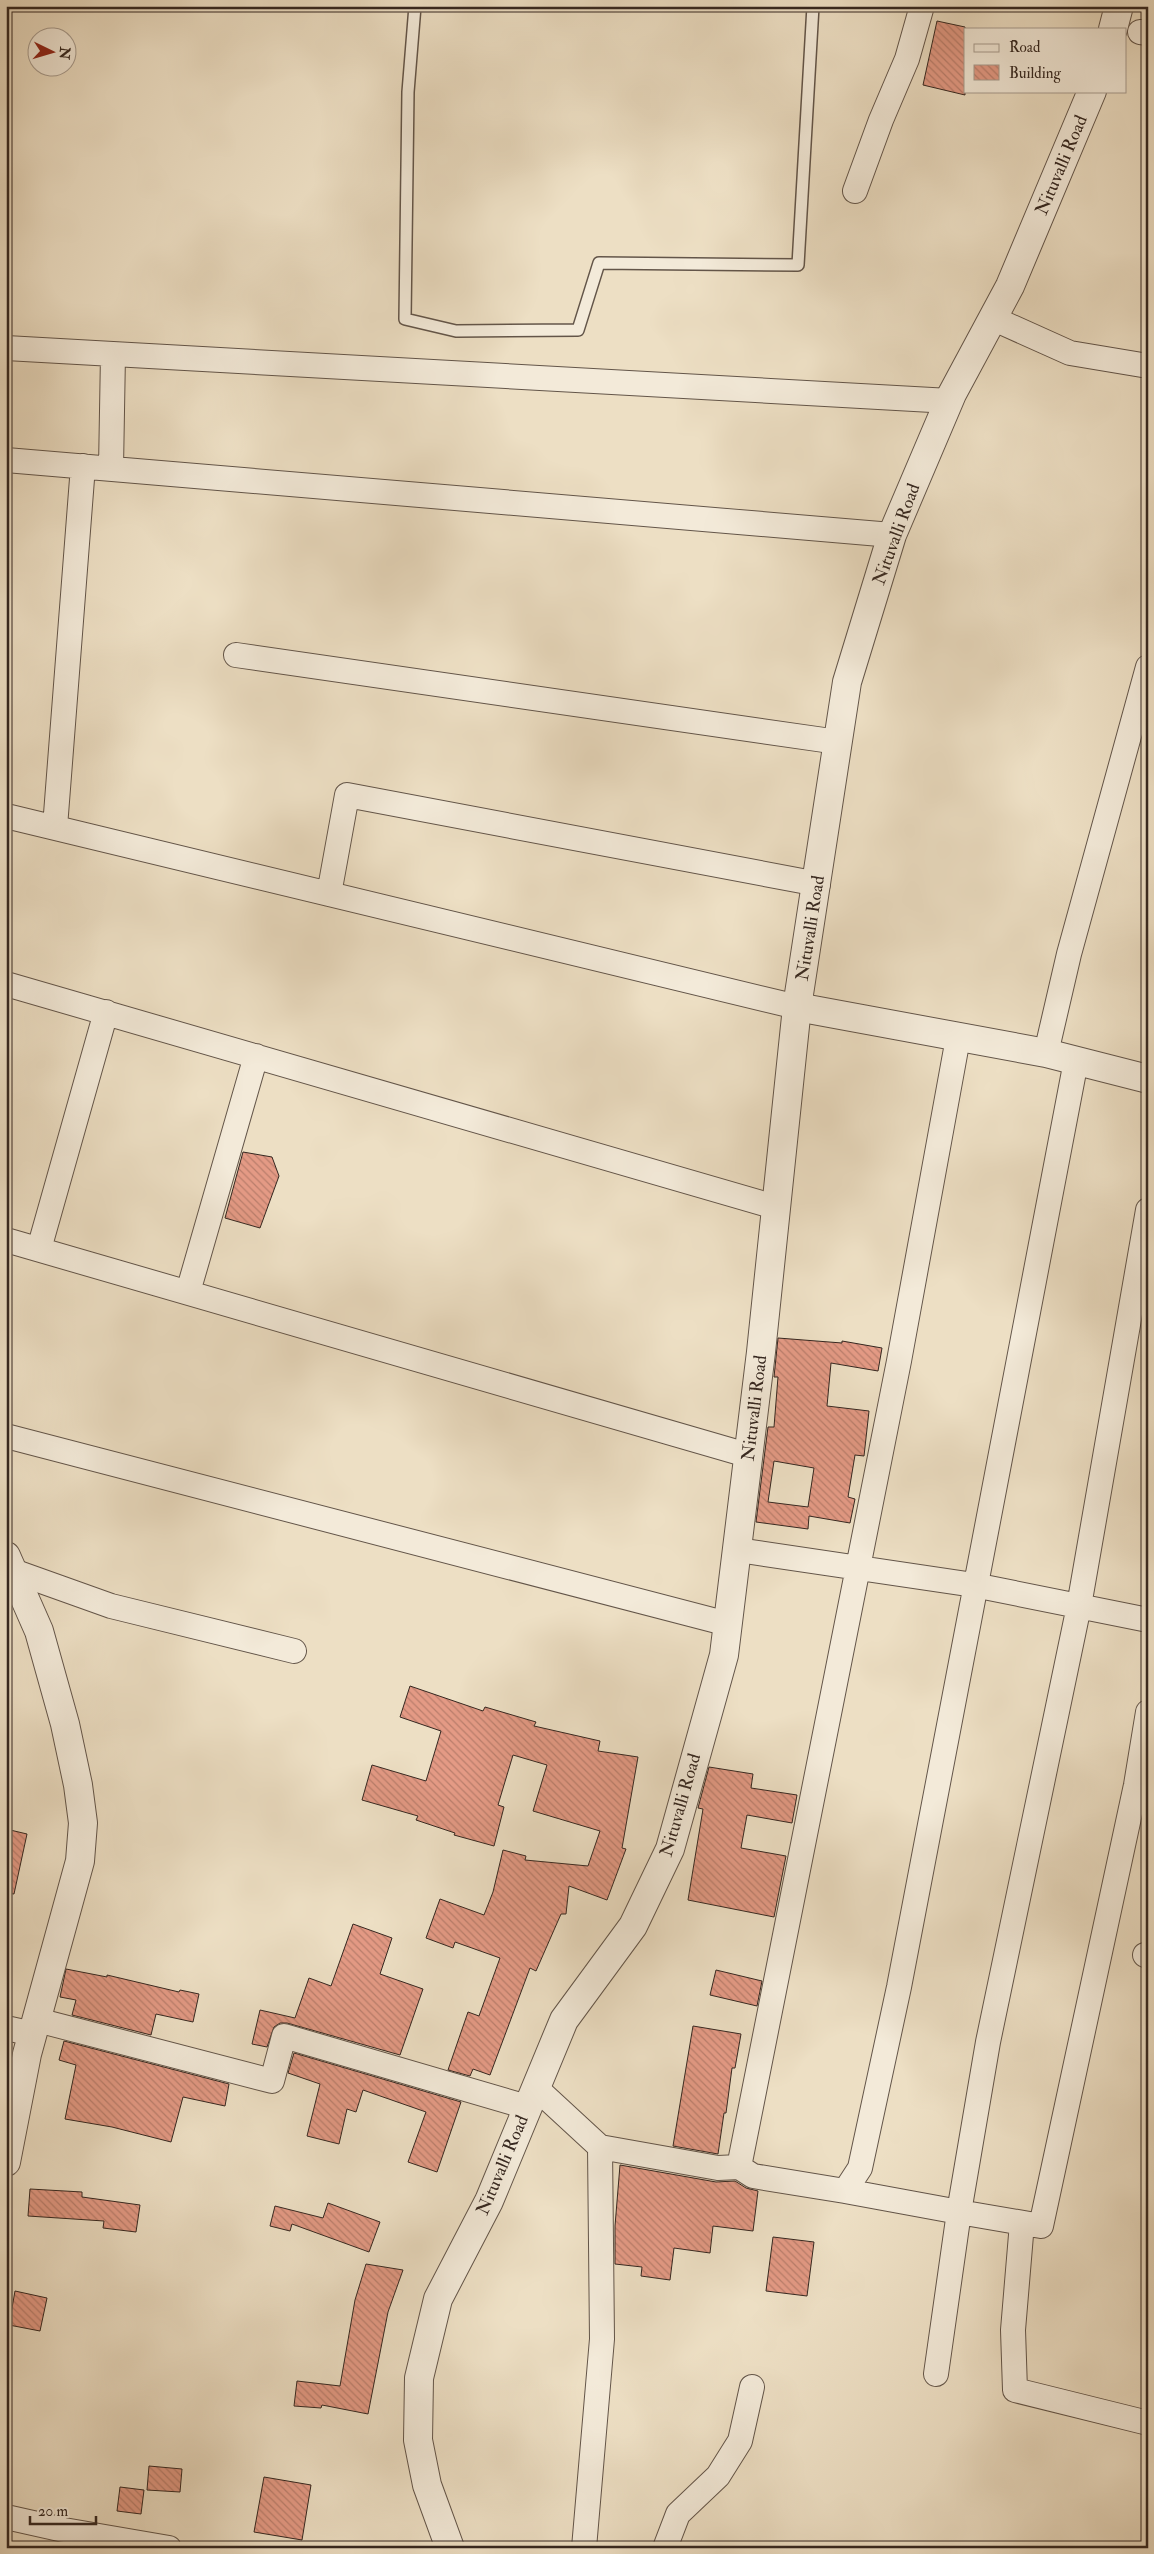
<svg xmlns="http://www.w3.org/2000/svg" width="1154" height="2554" font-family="'IM FELL Double Pica',serif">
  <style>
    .building { fill: url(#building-back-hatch); stroke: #352720; fill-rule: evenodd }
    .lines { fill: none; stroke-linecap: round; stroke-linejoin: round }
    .service-casing { stroke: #635549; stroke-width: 14 }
    .minor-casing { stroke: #635549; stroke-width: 26 }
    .tertiary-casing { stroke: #635549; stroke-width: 30 }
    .service { stroke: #f3ead9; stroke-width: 11 }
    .minor { stroke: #f3ead9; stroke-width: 24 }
    .tertiary { stroke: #f3ead9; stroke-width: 28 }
    .labels { text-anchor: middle; stroke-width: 5; stroke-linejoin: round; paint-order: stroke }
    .street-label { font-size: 18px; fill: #352720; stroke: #f3ead9 }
  </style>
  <defs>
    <pattern id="building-back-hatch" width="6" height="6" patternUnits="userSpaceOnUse" patternTransform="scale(1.25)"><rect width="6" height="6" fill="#e49a85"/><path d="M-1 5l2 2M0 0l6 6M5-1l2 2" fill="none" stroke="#ba7e6c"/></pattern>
  </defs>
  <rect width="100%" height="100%" fill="#eddfc4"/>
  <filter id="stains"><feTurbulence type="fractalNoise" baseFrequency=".004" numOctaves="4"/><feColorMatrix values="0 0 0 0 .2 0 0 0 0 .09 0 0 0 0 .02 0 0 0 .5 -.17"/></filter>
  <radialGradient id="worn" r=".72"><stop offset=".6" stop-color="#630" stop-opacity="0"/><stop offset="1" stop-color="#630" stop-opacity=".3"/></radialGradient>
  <!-- building -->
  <path class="building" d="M937,21l28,6v68l-42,-10z
    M243,1152l29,5 7,19 -19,52 -35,-10z
    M778,1338l64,5v-2l40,7 -4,23 -47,-8 -4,43 42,5 -5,45 -9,-1 -7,42 7,2 -5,24 -41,-7 -1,13 -52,-7 12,-95h6l4,-50h-4zM774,1461l40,7 -6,39 -40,-5z
    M410,1686l73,25 2,-4 51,15 -2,4 66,15 -2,10 40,6 -16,91 4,1 -19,51 -38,-14 -3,28h-5l-25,57 -6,-3 -40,107 -17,-6 -3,7 -22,-6 20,-58 11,4 21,-58 -45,-16 -2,6 -27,-10 14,-39 44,16 9,-23 10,-42 23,6 -1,4 63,6 12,-35 -67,-20 14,-46 -34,-10 -15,50 6,2 -10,39 -40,-11 1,-2 -39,-13 2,-4 -56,-16 10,-35 54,16 15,-50 -41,-14z
    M709,1767l44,7 -2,14 46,7 -5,28 -45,-8 -6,33 45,8 -12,61 -86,-17 15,-91 -5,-1z
    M6,1829l21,5 -13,60 -8,-1z
    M353,1924l39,14 -12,36 43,15 -23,66 -113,-32h-7l-6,4 -7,20 -15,-3 8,-34 35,8 14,-40 22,8z
    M66,1969l41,8v-2l72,17 1,-2 19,4 -6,28 -37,-8 -5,21 -79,-20 4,-15 -16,-3z
    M716,1970l46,11 -5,25 -47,-11z
    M693,2026l48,8 -6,34h-3l-6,45h-2l-6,41 -45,-8z
    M64,2041l165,43 -4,22 -42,-9 -12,45 -59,-15 -47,-8 11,-54 -17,-5z
    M294,2053l167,49 -24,70 -29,-10 18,-50 -63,-22 -7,22 -9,-3 -8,35 -32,-8 13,-52 -32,-11z
    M620,2165l96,17 19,-1 11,7 12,3 -5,40 -40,-5 -3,27 -36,-5 -4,32 -29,-4 1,-9 -27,-3v-38z
    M30,2189l52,3v5l58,8 -4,27 -33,-4 1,-7 -76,-5z
    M328,2203l52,19 -11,30 -77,-28 -2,7 -20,-5 5,-20 48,12z
    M773,2237l41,5 -7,54 -41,-5z
    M366,2264l37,6 -15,42 -20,102 -46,-9 -1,3 -27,-2 3,-25 43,5 15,-86z
    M15,2291l32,7 -7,33 -31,-6z
    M149,2466l33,3 -2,23 -33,-2z
    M264,2477l47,8 -9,55 -48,-8z
    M120,2487l24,3 -3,24 -24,-3z"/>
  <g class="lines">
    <defs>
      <path id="service" d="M415,6l-7,86 -3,227 51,12 122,-1 21,-67 199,2 15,-259"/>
      <path id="minor" d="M1140,32l8,1
        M855,191l26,-71 26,-61 15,-53
        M992,318l78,35 78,13
        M6,348l944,53
        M6,460l886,75
        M111,468l2,-114
        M236,655l602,87
        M6,816l791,191
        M55,827l28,-361
        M329,894l18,-99 471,89
        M6,984l769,223
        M958,1038l-59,323 -160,806 14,9 92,15 15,-23 39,-181 177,-926
        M1046,1053l23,-99 79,-287
        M6,1240l741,215
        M39,1249l67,-237
        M188,1292l68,-236
        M6,1436l722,188
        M738,1550l236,35 174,35
        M13,1571l98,35 183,45
        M1145,1955l3,1
        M37,2020l235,61 12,-45 243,71
        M6,2028l27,6
        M535,2087l65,60 118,21 21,-1
        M845,2191l114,21 29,-170 91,-436 69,-396
        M1022,2223l-9,107 2,60 133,33
        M936,2374l23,-162 82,14 95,-441 12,-73
        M6,2517l58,13 105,18
        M584,2548l18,-209 -2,-192
        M665,2548l13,-34 40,-38 22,-35 12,-54"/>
      <path id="tertiary" d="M1113,29l6,-23
        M797,1007l249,46 102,26
        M6,1556l33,75 26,93 13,61 5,38 -3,38 -53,193 -21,108
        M450,2548l-23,-63 -9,-45 1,-62 19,-79 51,-98 75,-181 69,-94 37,-77 54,-194 37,-303 36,-345 50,-325 45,-147 60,-141 58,-108 82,-195"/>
    </defs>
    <!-- service casing -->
    <use href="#service" class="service-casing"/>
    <!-- minor casing -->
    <use href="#minor" class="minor-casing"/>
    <!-- tertiary casing -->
    <use href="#tertiary" class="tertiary-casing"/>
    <!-- service -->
    <use href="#service" class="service"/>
    <!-- minor -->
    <use href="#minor" class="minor"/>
    <!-- tertiary -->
    <use href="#tertiary" class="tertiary"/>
  </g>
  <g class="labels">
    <!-- street labels -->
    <g class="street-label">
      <text transform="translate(1061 165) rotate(-67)" y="6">Nituvalli Road</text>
      <text transform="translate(896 534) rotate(-70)" y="6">Nituvalli Road</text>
      <text transform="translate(810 928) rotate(-81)" y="6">Nituvalli Road</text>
      <text transform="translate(754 1408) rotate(-83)" y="6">Nituvalli Road</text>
      <text transform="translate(680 1805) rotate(-74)" y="6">Nituvalli Road</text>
      <text transform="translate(502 2165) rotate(-67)" y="6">Nituvalli Road</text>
    </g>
  </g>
  <!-- margin -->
  <rect width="1154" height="2554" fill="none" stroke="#eddfc4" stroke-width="25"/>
  <rect x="8" y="8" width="1139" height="2539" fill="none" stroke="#352720" stroke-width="2.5"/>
  <rect x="12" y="12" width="1129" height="2529" fill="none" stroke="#352720"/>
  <!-- legend -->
  <rect x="964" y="28" width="162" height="65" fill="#f3ead9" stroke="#a79c8f"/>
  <rect x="974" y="44" width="25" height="8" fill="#f3ead9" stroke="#a79c8f"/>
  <text x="1009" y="52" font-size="15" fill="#352720">Road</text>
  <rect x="974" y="65" width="25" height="15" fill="url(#building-back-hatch)" stroke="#a79c8f"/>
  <text x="1009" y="78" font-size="15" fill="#352720">Building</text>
  <!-- north arrow -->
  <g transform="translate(52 52) rotate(95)"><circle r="24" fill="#f3ead9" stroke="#a79c8f"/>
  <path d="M0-4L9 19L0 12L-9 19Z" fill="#8f2418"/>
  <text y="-8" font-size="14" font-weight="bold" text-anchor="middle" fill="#352720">N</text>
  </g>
  <!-- scale -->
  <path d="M30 2516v8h66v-8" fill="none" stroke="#352720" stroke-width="2.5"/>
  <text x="38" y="2516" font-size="15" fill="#352720" stroke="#f3ead9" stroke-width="4" paint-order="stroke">20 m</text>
  <rect width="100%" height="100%" filter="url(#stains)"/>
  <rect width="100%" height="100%" fill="url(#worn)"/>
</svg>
